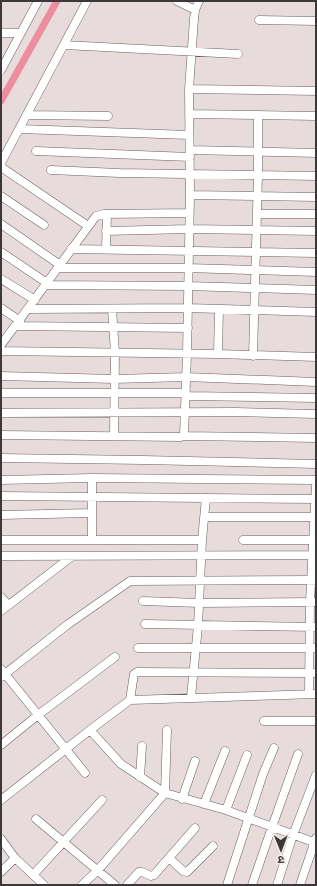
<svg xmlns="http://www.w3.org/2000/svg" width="317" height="886" font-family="'PT Serif','Noto Sans Devanagari',serif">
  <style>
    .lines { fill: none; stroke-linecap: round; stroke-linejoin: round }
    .canal { stroke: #ee8d9f; stroke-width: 7 }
    .minor-casing { stroke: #6a5f60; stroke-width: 9 }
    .minor { stroke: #fff; stroke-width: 8 }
  </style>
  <rect width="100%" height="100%" fill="#e7dbdc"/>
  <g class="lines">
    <!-- canal -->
    <path class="canal" d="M1,101l56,-100"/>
    <defs>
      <path id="minor" d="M177,1l18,9
        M259,20l57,1
        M1,33h19
        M64,45l174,9
        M1,70l37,-69
        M189,89l127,2
        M189,114l127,2
        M27,115l81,1
        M20,129l169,6
        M190,150l126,3
        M36,151l154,6
        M1,163l86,-162
        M1,167l87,59
        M51,170l68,3 197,3
        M190,195l126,2
        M1,196l43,29
        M257,214h59
        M1,224l59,41
        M106,231l83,-2 127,2
        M71,249l245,4
        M106,249l1,-35
        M1,252l46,31
        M58,268h130l128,4
        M1,279l34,21
        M46,285l142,1 128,4
        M1,308l19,13
        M29,309l159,-1 128,4
        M112,309l3,44 -1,83
        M16,326l172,2
        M1,345l95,-129 8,-2 85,-1
        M1,351l217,3 98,3
        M218,354l1,-45
        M253,356l5,-181v-60
        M1,376l113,3 72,-2 130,5
        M1,393h185
        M186,396l130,2
        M1,413l235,-1 80,2
        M1,435l180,2 3,-2 3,-81 3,-159 -1,-106 5,-70 1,-9 4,-9
        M183,436l133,2
        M1,458l142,2 173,4
        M1,480l91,-2 224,2
        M1,496l314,3
        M1,515l91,-2
        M205,517h111
        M92,539v-61
        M1,540h201l-4,86 -7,71
        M202,540l4,-42
        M243,540h73
        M1,556l315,-1
        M1,597l7,8
        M143,601l56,2 117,-1
        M1,611l70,-54
        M145,624l171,3
        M138,648h178
        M1,669l84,104
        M1,677l66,-52 63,-44 186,-1
        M309,694l1,-92 6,-116
        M130,700l186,-6
        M264,721h52
        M90,730l31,34 44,29 61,17 90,33
        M1,745l37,-30 77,-58
        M140,777l2,-31
        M182,799l13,-38
        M1,800l89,-70 40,-30 4,-26 3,-2 179,1
        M204,804l21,-53
        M226,810l21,-55
        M36,819l79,66
        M1,839l14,19 29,27
        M169,858l14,13 4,1 26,-26
        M1,872l14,-14
        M33,875l69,-75
        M82,885l16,-15 67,-77 2,-63
        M127,885l12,-13h3l9,4 3,-1 41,-47
        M227,885l36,-111 11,-26
        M252,885l20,-58 26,-73
        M277,885l16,-50 23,-60
        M300,885l16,-47"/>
    </defs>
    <!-- minor casing -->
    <use href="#minor" class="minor-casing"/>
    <!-- minor -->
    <use href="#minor" class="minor"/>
  </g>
  <!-- border -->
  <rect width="317" height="886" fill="none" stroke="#3c3738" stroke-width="4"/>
  <!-- north arrow -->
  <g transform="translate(281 850) rotate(179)" stroke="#f5e8e9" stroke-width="3" paint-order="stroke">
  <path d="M0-3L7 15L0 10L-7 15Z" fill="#3c3738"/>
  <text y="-6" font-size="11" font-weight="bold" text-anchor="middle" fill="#3c3738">उ</text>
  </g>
</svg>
